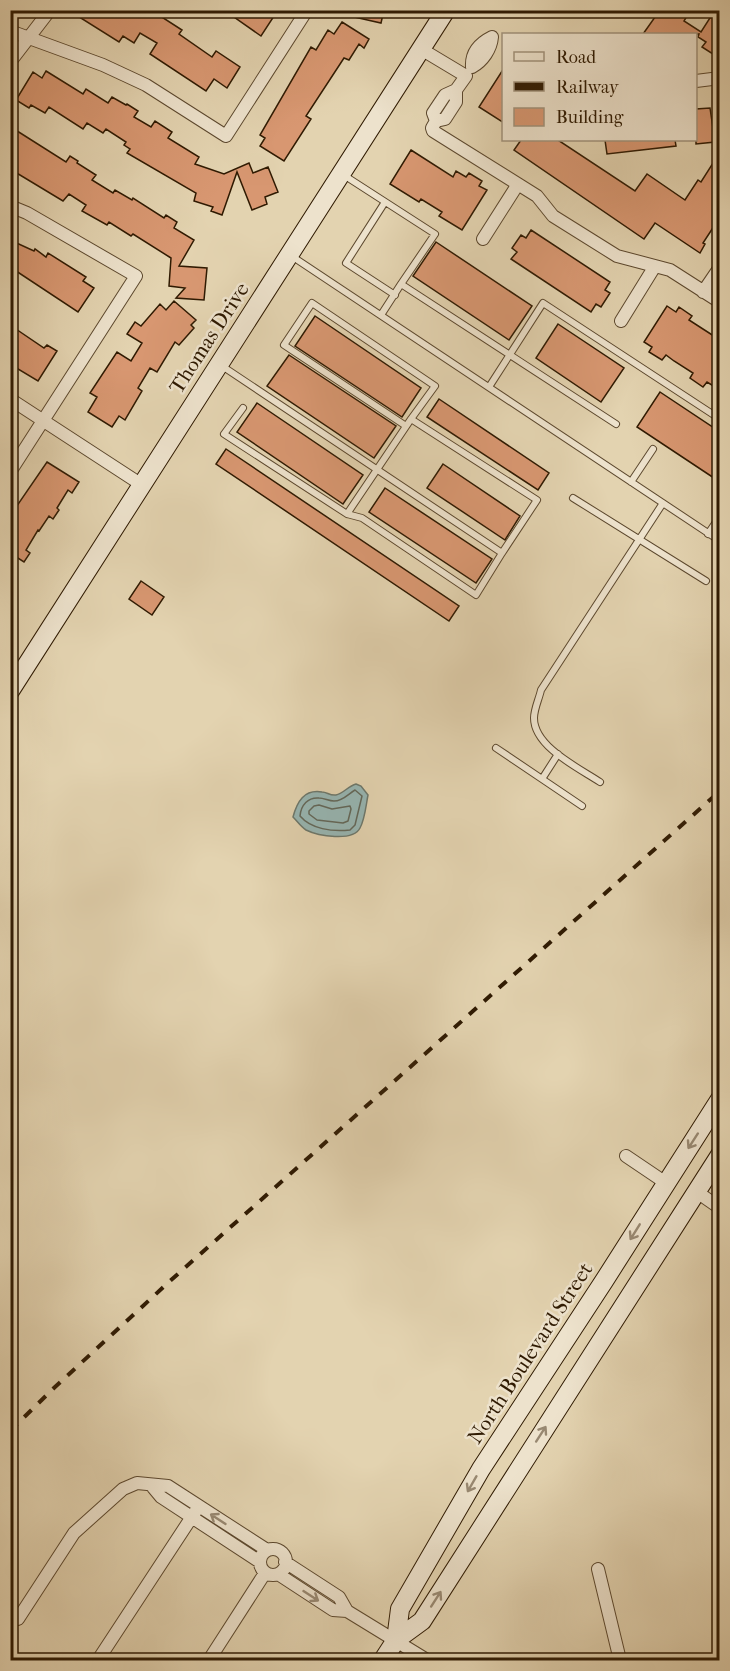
<svg xmlns="http://www.w3.org/2000/svg" width="730" height="1671" font-family="'IM FELL French Canon',serif">
  <style>
    .water { fill: #97b6b3; stroke: #6d786c; stroke-width: 1.5 }
    .lines { fill: none; stroke-linecap: round; stroke-linejoin: round }
    .shore { stroke: #63685a; stroke-width: 1.5 }
    .building { fill: #d89771; stroke: #2f1a02; stroke-width: 1.5 }
    .lane-casing { stroke: #5c482e; stroke-width: 8 }
    .street-casing { stroke: #5c482e; stroke-width: 14 }
    .secondary-casing { stroke: #2f1a02; stroke-width: 20 }
    .lane { stroke: #ede2cc; stroke-width: 6 }
    .street { stroke: #ede2cc; stroke-width: 12 }
    .secondary { stroke: #ede2cc; stroke-width: 18 }
    .rail { stroke: #2f1a02; stroke-width: 4; stroke-dasharray: 10 10; stroke-linecap: butt }
    .oneway { stroke: #988871 }
    .labels { text-anchor: middle; stroke-width: 5; stroke-linejoin: round; paint-order: stroke }
    .street-label { font-size: 21px; fill: #2f1a02; stroke: #ede2cc }
  </style>
  <rect width="100%" height="100%" fill="#e3d3b0"/>
  <filter id="stains"><feTurbulence type="fractalNoise" baseFrequency=".00333" numOctaves="4"/><feColorMatrix values="0 0 0 0 .2 0 0 0 0 .09 0 0 0 0 .02 0 0 0 .5 -.17"/></filter>
  <radialGradient id="worn" r=".72"><stop offset=".6" stop-color="#630" stop-opacity="0"/><stop offset="1" stop-color="#630" stop-opacity=".3"/></radialGradient>
  <!-- water -->
  <path class="water" d="M356,784l5,2 7,9c-2,10 -3,24 -8,33 -7,14 -42,8 -54,2 -5,-3 -9,-9 -13,-13 4,-15 11,-28 29,-25 5,0 8,4 14,3 7,-1 12,-9 20,-11z"/>
  <g class="lines">
    <!-- shore -->
    <path class="shore" d="M355,790l7,6 -7,29 -5,5c-18,2 -39,-1 -50,-14 1,-11 8,-19 19,-18 5,0 10,3 15,3 9,0 14,-7 21,-11z
      M319,805l13,4 18,-3 1,3 -3,12 -5,2 -26,-3 -8,-6v-3l5,-5z"/>
  </g>
  <!-- building -->
  <path class="building" d="M68,10h83l31,20 -3,4 33,23 4,-6 24,16 -13,21 -13,-9 -8,12 -56,-37 7,-11 -17,-10 -6,10 -11,-7 -4,6z
    M224,10h54l-17,26z
    M345,10h39l-3,13 -36,-8z
    M660,10h19l8,6 -3,5 17,11 14,-22h5v40l-4,6 -14,-9 4,-5 -8,-5 1,-3h-56z
    M342,22l27,17 -5,9 -5,-4 -10,16 -5,-2 -38,58 5,3 -27,42 -24,-15 5,-8 -5,-3 51,-88 5,3 12,-20 6,4z
    M504,68v55l-25,-16z
    M46,71l37,23 3,-5 22,14 4,-6 14,8 1,-1 11,7 -4,6 17,10 4,-6 17,11 -4,6 31,19 -4,7 29,10 25,-11 4,10 15,-6 10,25 -13,5 2,7 -15,6 -15,-38 -15,43 -11,-4 2,-4 -19,-6 2,-8 -69,-40 3,-4 -6,-4 2,-3 -20,-13 -3,4 -16,-10 -4,6 -34,-22 -4,6 -14,-8 -2,3 -13,-8 17,-28 9,6z
    M710,108l5,34 -19,2v-35z
    M14,129l52,33 4,-6 8,5 -1,2 19,12 -4,5 21,13 2,-3 17,10 1,-2 31,20 2,-3 11,7 -3,6 20,12 -15,26 28,2 -3,32 -28,-2 9,-10 -16,-2 2,-28 -38,-24 -2,2 -22,-14 -2,3 -25,-14 4,-6 -17,-11 -6,7 -53,-32v-35z
    M521,140h37l77,51 12,-17 38,26 13,-20 3,2 19,-30v65l-17,26 2,1 -5,9 -45,-30 -11,16 -130,-89z
    M605,140h70l1,6 -69,8z
    M411,150l42,27 3,-6 10,6 3,-4 13,8 -3,5 8,4 -25,40 -23,-14 3,-4 -21,-13 -2,3 -29,-18z
    M531,230l79,52 -5,8 5,3 -9,14 -5,-3 -5,8 -80,-53 6,-7 -5,-4 9,-13 5,3z
    M10,240l24,11 1,-2 11,8 2,-4 38,24 -3,4 11,7 -16,24 -68,-45z
    M436,242l96,64 -23,34 -96,-64z
    M174,301l22,19 -5,5 3,3 -15,17 -4,-3 -18,30 -7,-4 -12,20 4,3 -17,29 -6,-4 -7,11 -24,-15 9,-15 -7,-4 27,-41 14,9 11,-18 -15,-9 8,-12 6,4 19,-22 6,6z
    M667,306l9,6 3,-5 13,9 -3,4 31,20v40l-5,7 -8,-5 -4,5 -13,-9 3,-5 -19,-12 -8,-6 -4,5 -13,-8 3,-5 -8,-5z
    M315,316l106,72 -19,29 -107,-71z
    M558,324l66,44 -23,34 -65,-44z
    M10,325l34,23 3,-3 10,6 -19,30 -25,-15 2,-4 -5,-3z
    M289,355l107,71 -22,32 -107,-72z
    M660,392l60,40v50l-83,-55z
    M439,399l110,74 -11,17 -111,-73z
    M257,403l106,72 -20,29 -106,-72z
    M226,449l233,157 -10,15 -233,-157z
    M47,462l32,20 -7,11 -4,-3 -11,18 2,2 -6,9 -4,-3 -10,15 -1,-1 -12,20 4,3 -6,9 -14,-9v-37z
    M443,464l77,52 -15,24 -78,-52z
    M385,488l107,71 -16,24 -107,-71z
    M141,581l23,16 -12,18 -23,-16z"/>
  <g class="lines">
    <defs>
      <path id="lane" d="M342,174l93,60 -34,50
        M385,202l-39,61 49,32
        M290,255l430,286
        M381,315l20,-31 215,140
        M222,366l280,187 -26,42 -114,-77 -15,-4 -123,-80 19,-26
        M489,387l54,-84 177,116
        M406,426l-122,-81 28,-42 123,83 -24,33
        M631,482l22,-33
        M573,498l133,83
        M347,514l64,-95 126,81 -35,53
        M708,534l12,-18
        M496,748l46,31
        M558,754l-16,25 40,27
        M600,782c-21,-14 -66,-35 -66,-64 0,-9 5,-19 7,-28l122,-187"/>
      <path id="street" d="M10,31l93,34 43,20 80,51 81,-126
        M492,37c-1,12 -9,24 -20,30 -1,-15 8,-24 20,-30z
        M421,49l45,27 -10,14 -11,5 -12,18 3,8 9,-2 11,-17v-12
        M10,62l40,-52
        M696,81l24,-3
        M436,121l-4,7 1,3 104,65 16,20 64,40 53,14 50,32
        M10,206l17,7 109,63 -126,196
        M483,239l35,-55
        M703,292l17,-25
        M621,321l34,-55
        M10,399l132,86
        M626,1156l40,27
        M697,1192l23,16
        M151,1485l10,12 99,65
        M260 1562a13 13 0 1 1 26 0a13 13 0 1 1-26 0Z
        M285,1562l54,35 8,14 80,49
        M598,1569l22,91
        M278,1574l55,36 14,1
        M18,1619l56,-86 49,-44 14,-6 31,3 99,64
        M98,1660l101,-154
        M209,1660l56,-87"/>
      <path id="secondary" d="M10,691l436,-681
        M396,1640l4,-31 81,-140 123,-188 116,-182
        M383,1660l13,-20 26,-19 298,-466"/>
    </defs>
    <!-- lane casing -->
    <use href="#lane" class="lane-casing"/>
    <!-- street casing -->
    <use href="#street" class="street-casing"/>
    <!-- secondary casing -->
    <use href="#secondary" class="secondary-casing"/>
    <!-- lane -->
    <use href="#lane" class="lane"/>
    <!-- street -->
    <use href="#street" class="street"/>
    <!-- secondary -->
    <use href="#secondary" class="secondary"/>
    <!-- rail -->
    <path class="rail" d="M10,1431l45,-44 115,-106 550,-490"/>
  </g>
  <!-- one-way arrows -->
  <defs><path id="oneway-shaft" d="M-6 0H5M1.5-3L5.5 0L1.5 3" fill="none" stroke-width="1.6" stroke-linecap="round" stroke-linejoin="round" transform="scale(1.5)"/></defs>
  <g class="oneway">
    <use href="#oneway-shaft" transform="translate(693 1141) rotate(123)"/>
    <use href="#oneway-shaft" transform="translate(635 1232) rotate(122)"/>
    <use href="#oneway-shaft" transform="translate(541 1434) rotate(-57)"/>
    <use href="#oneway-shaft" transform="translate(472 1484) rotate(120)"/>
    <use href="#oneway-shaft" transform="translate(218 1519) rotate(-147)"/>
    <use href="#oneway-shaft" transform="translate(311 1596) rotate(33)"/>
    <use href="#oneway-shaft" transform="translate(436 1599) rotate(-57)"/>
  </g>
  <g class="labels">
    <!-- street labels -->
    <g class="street-label">
      <text transform="translate(209 338) rotate(-57)" y="7">Thomas Drive</text>
      <text transform="translate(530 1353) rotate(-57)" y="7">North Boulevard Street</text>
    </g>
  </g>
  <!-- margin -->
  <rect width="730" height="1671" fill="none" stroke="#e3d3b0" stroke-width="36"/>
  <rect x="12" y="12" width="706" height="1647" fill="none" stroke="#2f1a02" stroke-width="3"/>
  <rect x="18" y="18" width="694" height="1635" fill="none" stroke="#2f1a02" stroke-width="1.5"/>
  <!-- legend -->
  <rect x="502" y="33" width="195" height="108" fill="#ede2cc" stroke="#a1927b" stroke-width="1.5"/>
  <rect x="514" y="52" width="30" height="9" fill="#ede2cc" stroke="#a1927b" stroke-width="1.5"/>
  <text x="556" y="63" font-size="18" fill="#2f1a02">Road</text>
  <rect x="514" y="82" width="30" height="9" fill="#2f1a02" stroke="#a1927b" stroke-width="1.5"/>
  <text x="556" y="93" font-size="18" fill="#2f1a02">Railway</text>
  <rect x="514" y="108" width="30" height="18" fill="#d89771" stroke="#a1927b" stroke-width="1.5"/>
  <text x="556" y="123" font-size="18" fill="#2f1a02">Building</text>
  <rect width="100%" height="100%" filter="url(#stains)"/>
  <rect width="100%" height="100%" fill="url(#worn)"/>
</svg>
